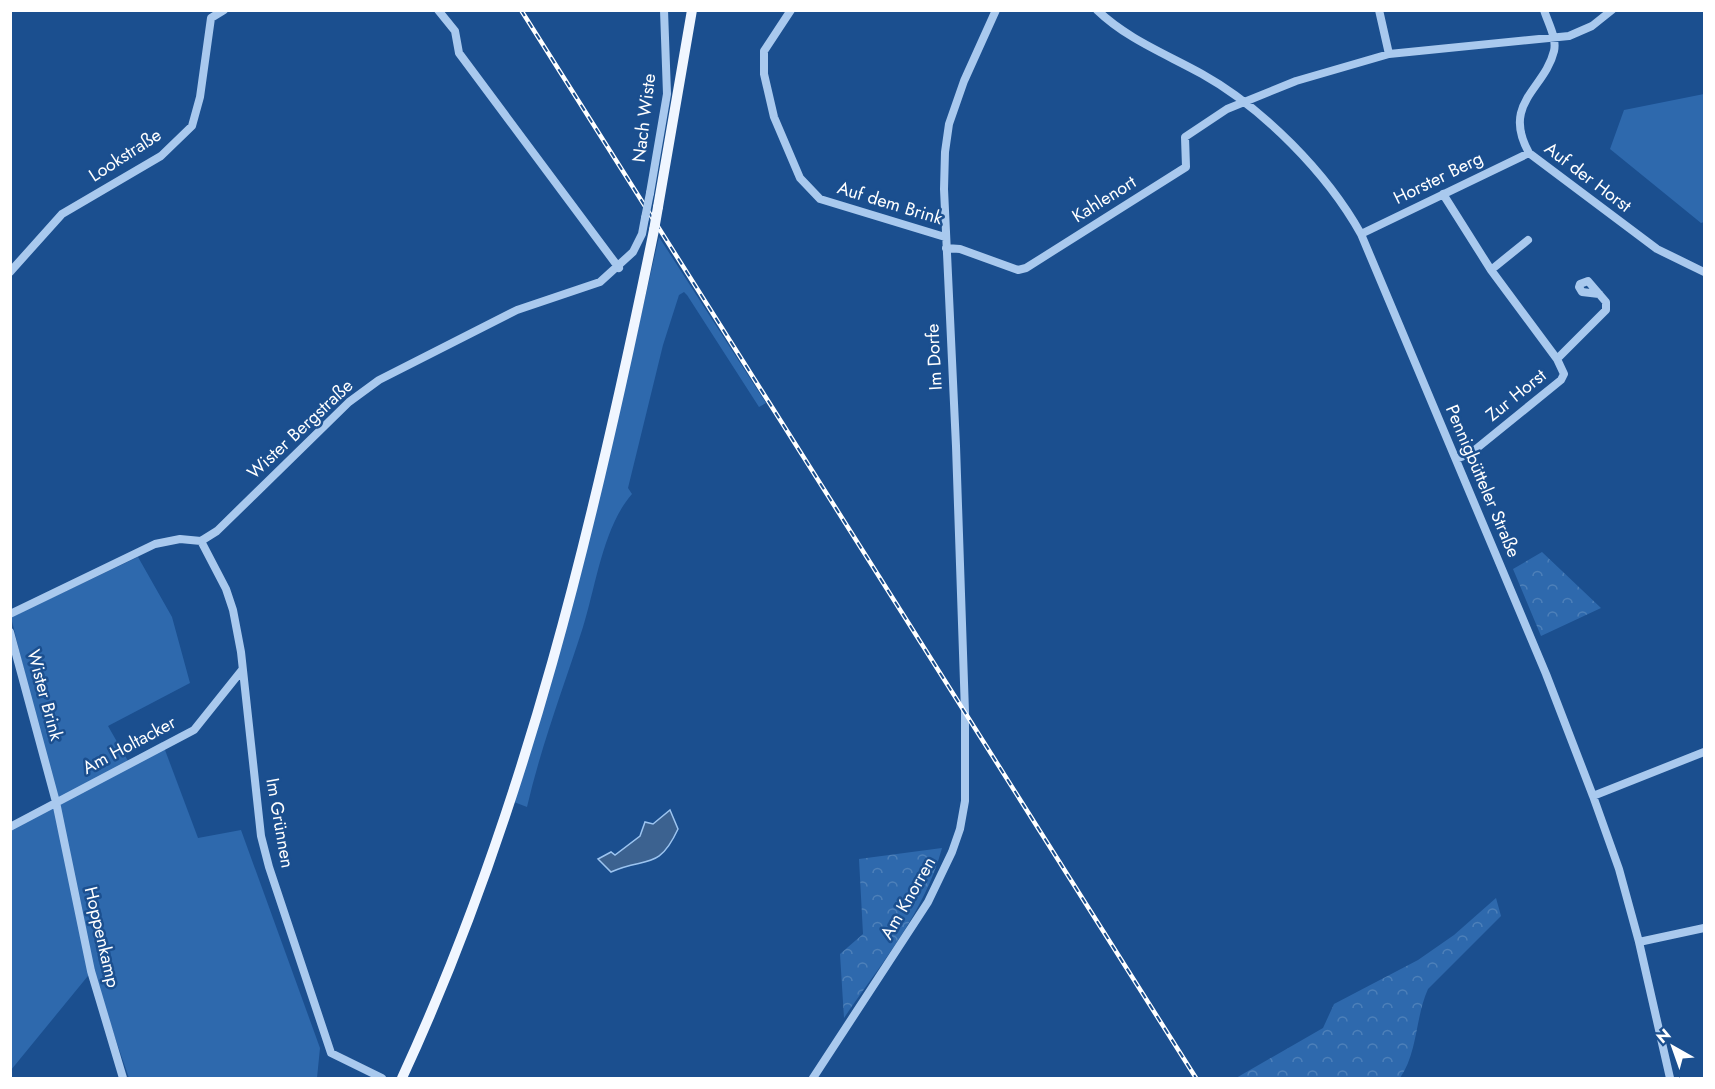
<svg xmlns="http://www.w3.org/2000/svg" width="1715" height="1089" font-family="Jost,sans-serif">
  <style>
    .grass { fill: #2e69ad }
    .forest { fill: url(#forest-crowns) }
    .water { fill: #3c6290; stroke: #9cc4f0; stroke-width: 1.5 }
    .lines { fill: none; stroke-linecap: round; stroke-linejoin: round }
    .minor { stroke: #a9c9ee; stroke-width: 8 }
    .major { stroke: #f0f6ff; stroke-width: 10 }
    .rail-casing { stroke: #fff; stroke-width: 4.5 }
    .rail { stroke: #1b4f8f; stroke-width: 2; stroke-dasharray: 7; stroke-linecap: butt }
    .minor-bridge { stroke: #a9c9ee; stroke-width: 8 }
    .major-bridge { stroke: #f0f6ff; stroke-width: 10 }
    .labels { text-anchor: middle; stroke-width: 5; stroke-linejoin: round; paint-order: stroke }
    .street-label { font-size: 18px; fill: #fff; stroke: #1b4f8f }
  </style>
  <defs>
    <pattern id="forest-crowns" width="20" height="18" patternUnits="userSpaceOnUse" patternTransform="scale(1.5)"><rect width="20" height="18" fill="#2e69ad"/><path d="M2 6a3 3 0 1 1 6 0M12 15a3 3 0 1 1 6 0" fill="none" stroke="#4d80b9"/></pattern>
  </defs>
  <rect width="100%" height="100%" fill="#1b4f8f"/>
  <!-- grass -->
  <path class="grass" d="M1704,94v128l-3,1 -91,-74 14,-39z
    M659,237l107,166 -7,4 -72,-112 -3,-3 -5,3 -16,50 -35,143 4,6c-29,33 -36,92 -49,133 -19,59 -42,119 -56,180l-13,-5 87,-312z
    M138,557l34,60 18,66 -82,43 20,35 34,-19 36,96 43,-8 79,218 -3,30h-188l-37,-107 -81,99v-242l45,-26 -45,-185z"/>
  <!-- forest -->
  <path class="forest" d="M1542,552l59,56 -60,28 -28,-67z
    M942,848c-17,64 -62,117 -98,170l-4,-64 23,-20 -4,-75z
    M1496,898l5,18 -73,73c-13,29 -10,63 -28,89h-164l87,-50 11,-24 84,-44 36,-25z"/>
  <!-- water -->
  <path class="water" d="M670,810l8,19c-20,43 -32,27 -67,43l-13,-13 13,-7 4,3 25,-19 5,-14 8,2z"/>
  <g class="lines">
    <!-- minor -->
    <path class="minor" d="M438,10l17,21 4,22 160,215
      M791,10l-27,41v23l10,43 26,61 20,21 125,38
      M1097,10c30,29 69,44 105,64 61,34 125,99 159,160l185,440 47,122 26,73 20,73 31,136
      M1379,10l10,44
      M1544,10c4,13 13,28 10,41 -9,38 -53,52 -25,102l128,96 47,23
      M650,193l17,-99 -3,-84
      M1443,194l48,76 66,89 7,15 -3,6 -90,73 -15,6
      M1361,234l168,-81
      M946,248l14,1 58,21 8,-2 160,-101 -1,-30 42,-28 69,-28 93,-27 180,-18 23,-10 20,-16
      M1491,270l37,-30
      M10,272l52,-58 99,-58 31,-30 8,-29 11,-79 13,-8
      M1557,359l49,-49v-8l-18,-21 -8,3 -1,3 3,5 17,2
      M201,541l25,48 7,21 8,42 20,184 8,31 62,186 51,25
      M10,614l145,-70 25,-5 21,2 16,-10 132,-129 30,-22 138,-70 83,-28 33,-30 9,-18 3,-16
      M10,632l46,170 35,169 32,107
      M1593,796l111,-44
      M10,827l184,-97 48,-60
      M1639,942l65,-14
      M813,1078l115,-176 24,-50 8,-23 5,-28v-89l-9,-266 -12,-257 1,-37 4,-28 15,-43 32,-71"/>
    <!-- major -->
    <path class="major" d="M658,207l34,-197
      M402,1078c124,-268 193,-559 252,-848"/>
    <defs>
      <path id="rail" d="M521,10l675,1068"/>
    </defs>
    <!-- rail casing -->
    <use href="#rail" class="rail-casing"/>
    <!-- rail -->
    <use href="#rail" class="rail"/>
    <!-- minor-bridge -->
    <path class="minor-bridge" d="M645,218l5,-25"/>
    <!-- major-bridge -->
    <path class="major-bridge" d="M654,230l4,-23"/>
  </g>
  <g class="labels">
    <!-- street labels -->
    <g class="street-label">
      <text transform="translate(644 118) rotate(-83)" y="6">Nach Wiste</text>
      <text transform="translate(125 155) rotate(-33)" y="6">Lookstraße</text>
      <text transform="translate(1588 177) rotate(37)" y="6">Auf der Horst</text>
      <text transform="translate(1438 178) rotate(-26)" y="6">Horster Berg</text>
      <text transform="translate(1104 199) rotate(-32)" y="6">Kahlenort</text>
      <text transform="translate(890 203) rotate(17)" y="6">Auf dem Brink</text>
      <text transform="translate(934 357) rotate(-93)" y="6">Im Dorfe</text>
      <text transform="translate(1516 395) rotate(-39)" y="6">Zur Horst</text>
      <text transform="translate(300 429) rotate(-43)" y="6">Wister Bergstraße</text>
      <text transform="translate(1483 481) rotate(67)" y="6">Pennigbütteler Straße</text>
      <text transform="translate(45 695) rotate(75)" y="6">Wister Brink</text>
      <text transform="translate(129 745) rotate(-28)" y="6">Am Holtacker</text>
      <text transform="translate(280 823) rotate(80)" y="6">Im Grünnen</text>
      <text transform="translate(908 898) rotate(-60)" y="6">Am Knorren</text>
      <text transform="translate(102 937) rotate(77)" y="6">Hoppenkamp</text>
    </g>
  </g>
  <!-- border -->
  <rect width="1715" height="1089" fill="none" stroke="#ffffff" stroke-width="24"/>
  <!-- north arrow -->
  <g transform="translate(1673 1047) rotate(320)" stroke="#1b4f8f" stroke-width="4.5" paint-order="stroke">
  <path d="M0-4.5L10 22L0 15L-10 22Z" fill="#ffffff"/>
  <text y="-9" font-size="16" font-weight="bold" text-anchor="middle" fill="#ffffff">N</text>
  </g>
</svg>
